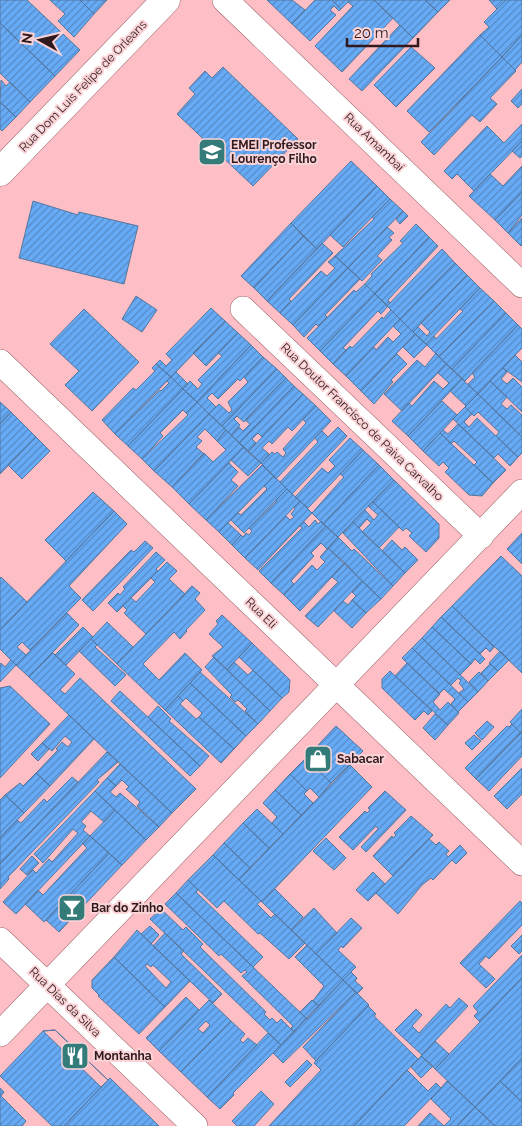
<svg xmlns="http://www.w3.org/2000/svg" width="522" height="1126" font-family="Raleway,sans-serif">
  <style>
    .building { fill: url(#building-hatch); stroke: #53769e; fill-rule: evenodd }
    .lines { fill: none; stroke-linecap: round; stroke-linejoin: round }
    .street-casing { stroke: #9a6269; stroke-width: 26 }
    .secondary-casing { stroke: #9a6269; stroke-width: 29 }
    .street { stroke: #fff; stroke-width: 25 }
    .secondary { stroke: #fff; stroke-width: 28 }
    .labels { text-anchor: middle; stroke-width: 4; stroke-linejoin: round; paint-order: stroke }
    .street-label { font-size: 12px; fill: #311a1d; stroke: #fad3d7 }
    .poi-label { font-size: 12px; font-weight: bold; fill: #311a1d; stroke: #fad3d7; text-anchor: start }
  </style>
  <defs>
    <pattern id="building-hatch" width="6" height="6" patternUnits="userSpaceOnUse" patternTransform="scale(1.25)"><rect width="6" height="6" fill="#67abf6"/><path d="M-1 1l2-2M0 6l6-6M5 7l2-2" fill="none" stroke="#558ac7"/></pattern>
  </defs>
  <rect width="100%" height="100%" fill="#febec5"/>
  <!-- building -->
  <path class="building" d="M0,0h27l53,50 -25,26 -55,-53z
    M50,0h30l14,14 -20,23 -16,-16 7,-7z
    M80,0h27l-13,14z
    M267,0h25l13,10 -13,14z
    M315,0h17l9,9 -2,2 -5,-5 -4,4 6,5 -26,26 -18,-17z
    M332,0h18l-9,9z
    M350,0h24l19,18 -51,54 -27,-26 38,-40 -5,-4z
    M374,0h51l13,12 -25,26z
    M425,0h25l-12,12z
    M489,0h17l-9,9z
    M506,0h16v35l-20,22 -22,-22 9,-8 -5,-5z
    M0,23l55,53 -25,26 -30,-29z
    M400,25l13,13 -51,53 -13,-12z
    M480,35l22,22 -73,75 -22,-21z
    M522,35v27l-7,8 -13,-13z
    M411,47l24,21 -39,39 -22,-22z
    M502,57l14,14 -26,27 7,6 -17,18 -8,-7 -38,40 -13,-13z
    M223,67l75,72 -45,47 -76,-72 18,-20 -6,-6 16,-17 7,7z
    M1,80l5,6 4,-4 20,20 -14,15 -16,-15z
    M522,89v15l-4,4 -7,-7z
    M0,102l16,15 -14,14 -2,-2z
    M522,124v17l-48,50 -17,-17 -5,5 -8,-8 43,-45 17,17z
    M522,141v15l-2,2 -8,-7z
    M351,161l26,25 -60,63 -26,-26z
    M522,166v26l-27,28 -26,-24 21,-22 13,12z
    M377,186l13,13 -47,48 -13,-12z
    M522,192v23l-14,18 -13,-13z
    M390,199l13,12 -55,57 -13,-12 39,-37 -2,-2z
    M33,201l45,14 1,-3 59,14 -14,58 -105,-26z
    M403,211l5,5 -8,8 -4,-5z
    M522,218v27l-1,1 -13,-13z
    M291,223l12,13 -49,52 -13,-12z
    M416,224l13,13 -54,57 -10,-10 7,-8 -1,-2 32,-31 -3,-2z
    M387,227l7,6 -5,4 3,3 -15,16 5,4 -20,21 -14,-13z
    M303,236l14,13 -50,52 -13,-13z
    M429,237l9,9 -50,54 2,3 -3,3 -12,-12z
    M322,243l11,10 -44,46 2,2 -11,12 -13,-12z
    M442,249l13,14 -55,56 -13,-13z
    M335,256l13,12 -55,57 -13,-12 41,-42 6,5 8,-8 -7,-6z
    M455,263l12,12 -54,57 -13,-13z
    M348,268l12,11 -35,36 2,2 -9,9 -2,-2 -12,13 -11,-12z
    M467,275l13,13 -54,56 -13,-12 5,-5 9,9 3,-4 -9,-9z
    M365,284l10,10 -55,57 -13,-13 47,-48 2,2z
    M480,288l14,13 -55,56 -13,-13 8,-8 2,3 27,-28 -3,-2z
    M375,294l13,12 -7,8 -3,-3 -35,37 3,2 -13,14 -13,-13z
    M136,296l21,14 -15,22 -20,-13z
    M494,301l12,12 -54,56 -13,-12z
    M211,308l14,13 -54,56 -15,-13 4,-4 6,6 6,-6 -6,-6z
    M84,309l55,53 -47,49 -27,-26 14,-14 -29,-27z
    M391,310l9,9 -54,57 -13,-12 17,-18 2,2 30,-31 1,2z
    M506,313l12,12 -53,56 -13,-12z
    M400,319l15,15 -54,57 -15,-15 28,-29 2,3 12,-13 5,5 8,-8 -8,-8z
    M225,321l13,12 -32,33 -13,-13z
    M518,325l4,4v19l-44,46 -10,-10 7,-7 -3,-4z
    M238,333l13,12 -54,57 -14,-13 7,-8 8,8 4,-5 -4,-4 24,-24 -4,-3z
    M415,334l12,11 -13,13 -11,-11z
    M251,345l12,12 -23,24 -2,-2 -20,20 -6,-6 -5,5 9,9 -7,7 -12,-12z
    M436,353l10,11 -44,47 -18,-17 33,-34 8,7z
    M397,354l10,10 -16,16 2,2 -19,22 -13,-13z
    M515,355l7,7v20l-19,-14z
    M263,357l14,12 -55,57 -13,-12 10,-10 10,9 3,-3 -4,-8 20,-20 -4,-5z
    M156,364l15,13 -56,57 -13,-14 31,-32 3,2 19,-19 -3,-3z
    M446,364l16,15 -54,57 -16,-15 17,-18 3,3 22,-25 9,8 6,-6 -11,-10z
    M503,368l4,4 -6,7 6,5 6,-6 9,9v25l-32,-31z
    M277,369l9,9 -42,44 -7,-6 -3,3 6,6 -9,10 -9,-9z
    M176,372l12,12 -5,5 -12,-12z
    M171,377l12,12 -55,57 -13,-12 45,-44 1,1 8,-8 -2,-2z
    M286,378l8,8 -55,57 -8,-8 8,-8 4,4 7,-7 -5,-4z
    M462,379l16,15 -12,12 -16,-15z
    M490,381l17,16 -6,7 6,5 4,-4 11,10v22l-44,-43z
    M294,386l9,8 -41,43 -4,-4 -6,6 4,4 -8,9 -9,-9z
    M183,389l14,13 -11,11 -3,-3 -23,23 3,3 -21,23 -14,-13z
    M303,394l13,12 -24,25 -4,-4 -16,17 -3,-3 -7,7 7,6 -8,9 -13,-11z
    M478,394l44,43v16l-4,4 -22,-21 3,-4 -21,-20 -4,4 -9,-9z
    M442,401l15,14 -34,36 -15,-15z
    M0,402l11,10 -11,12z
    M197,402l12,12 -55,57 -12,-12 46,-44 -2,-2z
    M316,406l15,15 -55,58 -15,-16 11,-11 3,2 2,-2 6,5 3,-4 -3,-4 23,-26 -3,-4z
    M465,407l7,7 -8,8 5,5 8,-9 41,39 -8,9 -12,-12 -4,4 -41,-39z
    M11,412l25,25 -36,37v-50z
    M209,414l17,16 -9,11 -12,-12 -8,8 5,4 -6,6 8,7 -32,33 -18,-16z
    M458,424l48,46 -13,13 -19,-18 3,-3 -23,-21 -3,3 -11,-11 3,-3 5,4z
    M338,427l9,9 -55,58 -12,-12 38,-40 -3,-4 7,-7 6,6z
    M226,430l18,17 -55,57 -17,-17 32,-34 9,9 13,-12 -9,-9z
    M440,433l53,50 -11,13 -13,-1 -24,-23 4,-4 -6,-6 -4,4 -16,-15z
    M36,437l14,14 -28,28 -14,-14z
    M350,438l13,12 -55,58 -13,-11 27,-29 6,5 7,-7 -6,-6z
    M244,447l17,16 -13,13 -17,-16z
    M363,450l16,15 -56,59 -11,-11 32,-36 -4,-3z
    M229,463l9,9 -7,8 7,6 -32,34 -17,-16z
    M262,465l12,11 -55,56 -13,-12z
    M379,465l15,15 -56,57 -15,-13z
    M274,476l13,13 -43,44 -13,-13 7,-7 3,2 26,-26 -3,-3z
    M394,480l45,44v14l-13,14 -17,-16 3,-3 -6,-5 -3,3 -30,-29z
    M287,489l13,12 -55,57 -13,-13 9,-10 2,2 3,-4 3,2 3,-4 -3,-3 28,-27 -1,-1z
    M93,492l21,19 -48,50 -21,-21z
    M300,501l12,12 -54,57 -13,-12 41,-42 4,4 4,-3 -3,-3 4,-5 -1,-2z
    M373,502l26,25 -20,21 -17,-16 9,-9 -4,-4 -8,9 -6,-6 12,-12 9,10 4,-5 -10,-9z
    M114,511l13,13 -58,62 12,12 -51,52 -8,-8 -5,5 9,8 -10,10 -16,-16v-19z
    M315,520l3,4 3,-3 5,5 -55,57 -12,-12 43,-43 -2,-2 4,-4 5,5z
    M353,522l52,51 -12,13 -50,-53z
    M228,523l13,12 -9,10 -13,-13z
    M326,526l12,11 -11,12 -6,-6 -10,10 3,3 -23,25 3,3 -10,11 -13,-12z
    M522,533v31l-15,-15z
    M338,537l14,14 2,-2 39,37 -12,13 -53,-51z
    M392,540l10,10 3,-3 13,13 -13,13 -23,-22z
    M145,541l8,7 -60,63 -11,-11 49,-50 3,2z
    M328,548l17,15 -45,48 -16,-16 28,-30 5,5 8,-8 -5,-5z
    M156,552l9,8 -9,9 2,2 -41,41 -9,-9 10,-10 2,2 5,-6 -2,-2z
    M501,556l21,20v97l-70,-67z
    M167,562l10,9 -8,8 16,15 -39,40 -22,-21 3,-3 -4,-4 8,-8 5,4 19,-20 -4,-4z
    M345,563l17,18 -44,46 -13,-11 33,-34 -6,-5z
    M1,577l26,25 -27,28v-52z
    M362,581l19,18 -15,14 -14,-13 4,-4 -4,-4z
    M192,586l8,7 -5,6 10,11 -19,20 1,1 -7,8 -6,-7 -31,32 16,16 26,-27 17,17 -37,40 -48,-46z
    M352,600l14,13 -14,15 -18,-17 9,-10 5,4z
    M452,606l42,41 -4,5 -4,-4 -6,6 -39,-37z
    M67,613l12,12 -50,52 -13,-12z
    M222,615l30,28 -25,27 -15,-14 11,-9 -14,-13 9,-10 -2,-3z
    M441,617l44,42 -5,5 -5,-5 -4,5 -39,-37z
    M107,622l26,25 -16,17 -26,-25z
    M83,627l10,10 -27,28 -11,-10z
    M432,627l39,37 -11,11 -38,-37z
    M422,638l56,54 -10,10 -9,-9 5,-4 -5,-6 2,-2 -3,-3 -7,7 -39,-37z
    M91,639l6,6 -2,2 31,28 -11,11 -36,-35z
    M252,643l38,37 -1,12 -7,6 -43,-41z
    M412,648l56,54 -10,10 -7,-8 4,-5 -11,-10 -5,5 -37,-36z
    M500,651l9,9 -11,11 -9,-8z
    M53,653l22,21 -15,16 5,4 15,-16 116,111 -24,24 -143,-136z
    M214,657l56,54 -12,13 -13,-13 2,-2 -9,-9 -3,2 -5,-5 2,-2 -27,-28z
    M11,660l5,5 -16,17v-17l1,-2 4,4z
    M234,662l14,13 5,-5 29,28 -12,13 -43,-41z
    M407,663l33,31 -7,8 7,8 8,-8 11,11 -11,12 -53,-49z
    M490,664l8,7 -10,10 -7,-8z
    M390,671l42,40 -4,4 -4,-4 -9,9 -33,-32v-9z
    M200,672l58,52 -12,12 -56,-53z
    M479,672l9,9 -10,11 -9,-10z
    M190,683l56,53 -12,13 -35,-32 3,-4 -16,-15 -3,3 -5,-5z
    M10,686l40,38 -50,54v-90z
    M120,691l80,75 -10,10 -79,-75z
    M178,696l5,5 -3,3 16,15 3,-2 35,32 -13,14 -56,-53z
    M158,706l13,13 -2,2 40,35 -9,10 -52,-49z
    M522,709v22l-1,2 -11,-11z
    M435,714l13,11 -13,15 -12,-12z
    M69,715l25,24 -44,47 -14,-13 22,-23 -2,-1 6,-7 6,5 4,-5 -7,-6 -13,15 -10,-8z
    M487,721l7,6 -12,13 -7,-7z
    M512,724l9,9 -45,46 -11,-11 42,-42 2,1z
    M336,726l27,25 -32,32 -25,-25z
    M522,731v25l-33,35 -13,-12z
    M474,735l7,6 -9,9 -7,-7z
    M42,743l7,6 -11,12 -7,-7z
    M107,752l11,10 -21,18 2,2 -91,95 1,2 -9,10v-25z
    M306,758l25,25 -12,14 -9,-9 -3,3 -17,-17z
    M120,764l52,49 -13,14 -22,-21 3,-4 -14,-13 3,-2 -7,-7 -6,6 -9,-8z
    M350,765l22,22 -110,115 -23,-22z
    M522,768v26l-15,15 -13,-13z
    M36,773l14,13 -26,27 -19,-18 15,-12 3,3z
    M290,774l17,17 -3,3 9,9 -12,12 -26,-25z
    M72,777l6,5 -78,82v-26l17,-18 4,3 23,-24 3,3z
    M107,778l9,8 -6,6 6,5 4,-4 39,34 -13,13 -51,-49z
    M275,790l26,25 -18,19 -11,-11 5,-6 -14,-14z
    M95,791l20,19 -11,12 -13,-11 -10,11 5,4 -3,4 7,6 -74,78 -13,-12 30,-32 3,3 13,-14 3,3 26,-29 -5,-4 -30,34 -9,-9z
    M385,791l21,19 -40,42 -5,-5 17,-18 -2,-3 -23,24 -14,-13 26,-26 2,2 3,-3 -2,-2z
    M5,795l19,18 -24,25v-38z
    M257,809l26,25 -14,14 -26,-25z
    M115,810l31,30 -24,25 -32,-29z
    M411,816l22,19 -40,41 -20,-20 19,-20 1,2 3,-3 -2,-2z
    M243,823l26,25 -19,20 -26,-25z
    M90,836l19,17 -65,69 -19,-18 13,-14 5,5 44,-47 -4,-4z
    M326,838l20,20 -12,12 -21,-19z
    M429,839l7,6 3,-3 10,9 -3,3 2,3 12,-12 7,8 -11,11 -4,-4 -19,20 -2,-2 -9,7 -24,29 -22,-21z
    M224,843l26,25 -11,12 -26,-25z
    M109,853l13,12 -63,67 -13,-12z
    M213,855l48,46 -4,3 14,14 4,-4 30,29 -16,16 -29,-26 -2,1 -34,-33 -7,7 -29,-28z
    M32,856l7,7 -12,12 -7,-6z
    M373,872l12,12 -17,17 -12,-11z
    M188,880l10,10 -2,2 67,65 -10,10 -77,-74z
    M275,889l28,28 -12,13 -29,-28z
    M176,893l130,125 -12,14 -3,-4 2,-2 -51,-50 5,-4 -2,-2 -4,3 -20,-19 -2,2 -54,-52z
    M520,901l2,2v22l-33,34 -3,-3 -7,8 16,15 -9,9 -26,-25z
    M314,908l23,25 -21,21 -25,-24z
    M161,909l22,21 3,-3 17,17 -3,3 66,65 -2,2 6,6 2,-2 5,5 4,-4 13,13 -13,13 -131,-126z
    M351,918l11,10 -19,20 -2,-2 -3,4 18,17 -13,13 -27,-26z
    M150,926l9,9 -8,9 -10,-10z
    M137,930l53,51 -25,26 -51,-50zM147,964l4,3 2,-2 18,17 -5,6 -21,-22z
    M165,933l19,18 -3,3 41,40 -9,9 -60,-57z
    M522,935v16l-3,3 -8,-8z
    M307,945l36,35 -24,26 -6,-5 11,-15 -29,-29z
    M522,955v23l-42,44 -6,-6 4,-4 -5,-6z
    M114,957l51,50 -26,27 -41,-38 1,-1 -7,-7v-8z
    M351,972l6,6 -2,3 8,7 -6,6 -14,-14z
    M522,978v80l-47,49 -40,-38z
    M343,980l13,12 -73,71 -10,-10z
    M356,992l13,13 -53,56 -13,-14z
    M186,997l13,13 -40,41 -13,-13z
    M459,998l9,8 -46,49 -27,-25 21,-21 6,6 -10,11 7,7 27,-29 4,4z
    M209,1000l22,21 -50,51 -22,-21zM206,1021l4,4 -7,8 -5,-4z
    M312,1000l7,6 -12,13 -7,-7z
    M368,1006l8,8 -2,2 44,43 -64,67h-85l52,-56 -7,-7z
    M231,1021l14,13 -5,6 3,3 5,-5 9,7 -50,52 -26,-25z
    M55,1030l53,50 -44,46h-12l-52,-50 43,-45z
    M55,1030l53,50 -7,7 -58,-56z
    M268,1033l13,12 -48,48 1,2 -14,14 -13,-12z
    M435,1041l14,13 -14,15 -14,-13z
    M421,1056l12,10 -12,12 -10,-11z
    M522,1058v44l-22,-21z
    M307,1060l5,5 -22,22 -5,-5z
    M407,1070l21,21 8,-8 5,5 -37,38h-50z
    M110,1078l49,48h-95z
    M447,1081l28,26 -18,19h-13l7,-7 -20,-20z
    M500,1081l22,21v24h-27l-20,-19z
    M0,1088l4,4 -3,4 25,25 -4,5h-22z
    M261,1091l13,13 -20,22h-17l-5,-5z
    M475,1107l20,19h-38z
    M430,1113l14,13h-26z"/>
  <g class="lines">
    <defs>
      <path id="street" d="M225,0l297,285
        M243,309l238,227
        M0,362l522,501
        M0,940l195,186
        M0,1034l522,-542"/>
      <path id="secondary" d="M0,172l166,-172"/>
    </defs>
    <!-- street casing -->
    <use href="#street" class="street-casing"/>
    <!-- secondary casing -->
    <use href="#secondary" class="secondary-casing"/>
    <!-- street -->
    <use href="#street" class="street"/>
    <!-- secondary -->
    <use href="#secondary" class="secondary"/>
  </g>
  <!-- icons -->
  <defs>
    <symbol id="school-square" viewBox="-11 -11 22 22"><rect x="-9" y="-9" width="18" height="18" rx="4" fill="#347c7a" stroke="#fad3d7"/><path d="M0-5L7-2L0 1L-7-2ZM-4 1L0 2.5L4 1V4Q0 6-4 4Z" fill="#fff"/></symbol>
    <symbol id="shop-square" viewBox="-11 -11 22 22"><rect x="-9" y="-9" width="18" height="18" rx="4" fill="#347c7a" stroke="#fad3d7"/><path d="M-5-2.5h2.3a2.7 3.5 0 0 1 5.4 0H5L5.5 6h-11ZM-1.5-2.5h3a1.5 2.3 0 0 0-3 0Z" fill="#fff"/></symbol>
    <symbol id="bar-square" viewBox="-11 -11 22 22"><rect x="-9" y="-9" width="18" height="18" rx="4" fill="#347c7a" stroke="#fad3d7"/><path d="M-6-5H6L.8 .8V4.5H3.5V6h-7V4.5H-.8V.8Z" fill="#fff"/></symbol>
    <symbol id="restaurant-square" viewBox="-11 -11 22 22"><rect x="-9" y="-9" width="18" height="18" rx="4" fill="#347c7a" stroke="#fad3d7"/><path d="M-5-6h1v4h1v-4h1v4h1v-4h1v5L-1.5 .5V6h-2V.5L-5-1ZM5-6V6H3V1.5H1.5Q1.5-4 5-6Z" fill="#fff"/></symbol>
  </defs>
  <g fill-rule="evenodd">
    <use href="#school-square" x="196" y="136" width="32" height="32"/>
    <use href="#shop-square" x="302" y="743" width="32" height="32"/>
    <use href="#bar-square" x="56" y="892" width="32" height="32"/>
    <use href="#restaurant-square" x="59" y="1040" width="32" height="32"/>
  </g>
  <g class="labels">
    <!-- street labels -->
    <g class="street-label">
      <text transform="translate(83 86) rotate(-46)" y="4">Rua Dom Luís Felipe de Orleans</text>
      <text transform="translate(374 142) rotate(44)" y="4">Rua Amambaí</text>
      <text transform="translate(362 422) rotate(44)" y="4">Rua Doutor Francisco de Paiva Carvalho</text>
      <text transform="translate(261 613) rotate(44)" y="4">Rua Eli</text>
      <text transform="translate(65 1002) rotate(44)" y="4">Rua Dias da Silva</text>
    </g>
    <!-- poi labels -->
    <g class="poi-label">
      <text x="231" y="149">EMEI Professor<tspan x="231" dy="14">Lourenço Filho</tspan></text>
      <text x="337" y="763">Sabacar</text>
      <text x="91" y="912">Bar do Zinho</text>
      <text x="94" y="1060">Montanha</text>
    </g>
  </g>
  <!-- north arrow -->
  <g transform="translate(40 40) rotate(278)" stroke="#fad3d7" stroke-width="4" paint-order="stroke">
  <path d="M0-4L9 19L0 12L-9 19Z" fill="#311a1d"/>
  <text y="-8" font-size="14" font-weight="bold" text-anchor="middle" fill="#311a1d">N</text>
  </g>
  <!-- scale -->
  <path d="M347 38v8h71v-8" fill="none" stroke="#311a1d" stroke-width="2.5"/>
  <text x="354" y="38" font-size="15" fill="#311a1d" stroke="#fad3d7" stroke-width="4" paint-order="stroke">20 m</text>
</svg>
